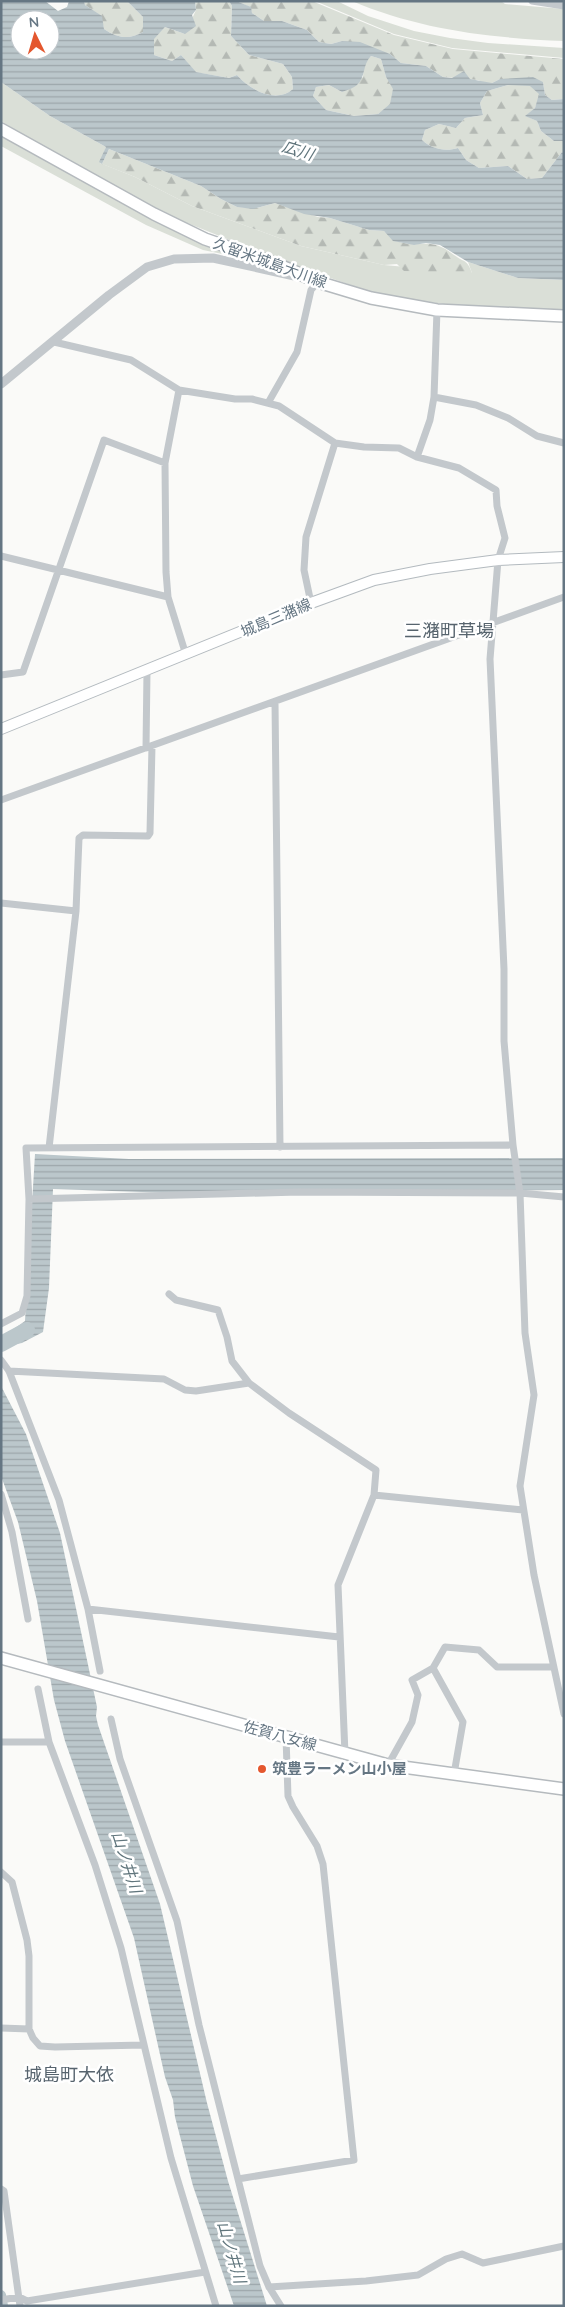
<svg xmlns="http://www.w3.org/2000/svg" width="565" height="2307" font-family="Quicksand,'Noto Sans JP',sans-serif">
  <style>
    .grass { fill: #dadfd7 }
    .forest { fill: url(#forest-firs) }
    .water { fill: url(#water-rules); fill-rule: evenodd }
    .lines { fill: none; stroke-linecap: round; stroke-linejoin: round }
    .canal { stroke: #bbc7cb; stroke-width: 10 }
    .river { stroke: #bbc7cb; stroke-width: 16 }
    .secondary-casing { stroke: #b3babf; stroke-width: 12 }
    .primary-casing { stroke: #b5babe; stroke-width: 14 }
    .minor { stroke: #c3c8cc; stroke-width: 7 }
    .tertiary { stroke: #c3c8cc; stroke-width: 9 }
    .secondary { stroke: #fff; stroke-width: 10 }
    .primary { stroke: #fff; stroke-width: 11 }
    .poi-dot { fill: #e4572e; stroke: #fff; stroke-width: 2 }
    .labels { text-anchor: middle; stroke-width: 5; stroke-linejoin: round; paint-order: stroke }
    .street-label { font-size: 15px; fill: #657683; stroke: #fff }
    .poi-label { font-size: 15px; font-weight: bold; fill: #657683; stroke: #fff; text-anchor: start }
    .water-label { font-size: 16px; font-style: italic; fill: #60757c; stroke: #fff }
    .quarter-label { font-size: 18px; fill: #57646e; stroke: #fff }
  </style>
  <defs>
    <pattern id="forest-firs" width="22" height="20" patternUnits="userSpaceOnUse" patternTransform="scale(1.25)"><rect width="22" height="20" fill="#dadfd7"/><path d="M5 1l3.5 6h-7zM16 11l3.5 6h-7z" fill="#b4b9b4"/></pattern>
    <pattern id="water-rules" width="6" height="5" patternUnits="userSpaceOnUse" patternTransform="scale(1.25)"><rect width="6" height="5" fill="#bbc7cb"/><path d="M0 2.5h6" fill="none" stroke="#9ca6aa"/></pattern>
  </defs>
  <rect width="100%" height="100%" fill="#fafaf8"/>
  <!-- grass -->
  <path class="grass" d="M315,1h22l31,15 46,15 36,7 38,5 76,5v10l-112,-10 -58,-14z
    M352,1h149l4,3 59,5v32c-73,-3 -144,-11 -212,-40z
    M1,82l49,34 56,31 -6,16 35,14 57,29 109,40 83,19 88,8 -4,-11 50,16 46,2v30l-94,-2 -93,-14 -96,-33 -111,-45 -98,-52 -71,-43z
    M1,136l150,82 101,42 -49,-10 -57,-25 -145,-79z"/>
  <!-- forest -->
  <path class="forest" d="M84,1h43l16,16v15c-14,8 -26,6 -39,-3l-3,-13 -16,-11z
    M195,1h34l3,5 -1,30 18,19 34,9 9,13 1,12c-17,15 -43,1 -56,-14l-8,3 -34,-6 -14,-17 -9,6 -18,-6 -1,-16 12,-12 20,7 11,-24z
    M236,1h76l82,34 59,14 111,10v40l-12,1 -7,-5 -2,-13 -43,-3 -8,4h-7l-7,-3 -35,-3 -17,-11 -25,-3 -11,-9 -48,-13 -11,3 -12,-2 -12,-12 -25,-9h-18l-12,-8 -2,-6z
    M371,56l10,3 5,18 8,12 -4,16 -12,9 -24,2 -28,-6 -13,-14 3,-9 13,-2 13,7 21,-15 1,-14z
    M508,85h22l10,9 -5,14 -9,8 11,5 4,10 13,10h10v13l-2,-2 -20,26 -15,1 -19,-13 -29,2 -13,-8 -8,-12c-13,4 -26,1 -36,-8l3,-10 14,-6 17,4 9,-10 18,-3 -3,-12 7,-12z
    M109,149l92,37 20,13 16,8 20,1 18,-5 43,14 12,1 39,12 15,1c5,3 6,9 12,10 27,9 32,-6 58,14 11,8 13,4 18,18l-4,2 -64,-4 -7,-7 -13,1 -83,-19 -109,-40 -57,-29 -33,-13z"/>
  <!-- water -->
  <path class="water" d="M1,1h44l13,10 9,-4 2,-6h15l1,4 17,11 2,13c13,9 25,11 39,3v-15l-16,-16h68l1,9 -4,5 4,11 -11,8 -20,-7 -11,12v16l18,6 9,-6 15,17 33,6 8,-3c13,15 39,29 56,14l-1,-12 -9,-13 -34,-9 -18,-19 1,-30 -3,-5h7l15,6 1,6 12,8h18l25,9 12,12 12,2 11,-3 18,1 30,12 11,9 25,3 17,11 9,1 12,-7 6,8 22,4 8,-4 33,-2 10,5 2,13 7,5 12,-1v42h-10l-13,-10 -4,-10 -12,-5 10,-8 4,-14 -9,-8 -22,-1 -21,6 -7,12 3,12 -18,3 -9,10 -17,-4 -14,6 -3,10c10,9 23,12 36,8l8,12 13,8 29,-2 19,13 15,-1 20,-26 2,2v126l-46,-2 -50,-16 -28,-17 -14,-2 -12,2 -21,-4 -9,-10 -15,-1 -39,-12 -26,-4 -29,-11 -22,6 -16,-2 -16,-8 -20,-13 -92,-37 -7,15 -3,-2 7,-15 -56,-31 -49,-34zM20,20h30v30h-30zM371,56l10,3 5,18 7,12 -3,15 -12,10 -24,2 -28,-6 -13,-14 3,-9 13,-2 13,7c5,-2 12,-4 15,-7 9,-8 5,-20 14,-29z
    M35,1154l94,5 435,-1v32l-393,3 -118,-4 -4,99 -6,44 -21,11 -10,2 -7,-10 20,-14z
    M1,1386l25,48 34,99 37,174 -1,9 2,9 62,179 47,199 21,78 39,125h-33l-41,-120 -18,-69 -2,-17 -8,-23 -31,-139 -69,-197 -11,-41 -17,-99 -19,-79 -17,-46z"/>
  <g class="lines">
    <!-- canal -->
    <path class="canal" d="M1,2295l2,11"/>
    <!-- river -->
    <path class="river" d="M1,1344l26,-14"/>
    <defs>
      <path id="secondary" d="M1,729l310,-126 63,-23 56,-11 68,-9 66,-3"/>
      <path id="primary" d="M1,129l153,85 51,25 72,25 41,18 53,16 66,12 127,6
        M1,1658l387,107 176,24"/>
    </defs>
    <!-- secondary casing -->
    <use href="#secondary" class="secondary-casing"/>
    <!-- primary casing -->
    <use href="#primary" class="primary-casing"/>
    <!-- minor -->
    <path class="minor" d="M532,1l32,5
      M54,342l77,18 48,30 56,9h17l27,7 56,37 29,4 35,1 18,9 42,11 37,22 1,16 8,32 -7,22 -8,99 14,310v72l9,104 7,48 5,140 9,62 -14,91 14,89 30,139
      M179,390l-14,73 1,109 2,25 18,58
      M434,397l42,8 32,13 29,18 27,7
      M268,403l29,-51 14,-62 7,-8
      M417,457l13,-37 4,-23 3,-87
      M1,556l167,41
      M311,603l-7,-33 2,-33 29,-94
      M1,675l22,-3 81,-232 61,23
      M275,702l5,445
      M146,748l1,-77
      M1,800l563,-203
      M1,903l75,8
      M49,1148l27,-237 3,-73 4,-3 65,1 2,-3 2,-87
      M29,1199l270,-7 221,1 44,4
      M169,1294l7,6 42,10 9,27 5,24 17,22 40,30 87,57 -2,25 -36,90 7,169
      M1,1324l21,-11 5,-17 2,-97 -3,-51 487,-3
      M1,1360l8,11 50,129 29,109 12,62
      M9,1371l155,8 21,11 11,1 53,-8
      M1,1494l11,38 16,87
      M374,1495l149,15
      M88,1609l251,28
      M433,1668l30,54 -9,52
      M38,1689l11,53 46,123 26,83 50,210 45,148
      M111,1719l9,40 57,162 22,104 61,241 9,21 12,19
      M1,1742h48
      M388,1765l24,-43 6,-27 -6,-15 21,-12 12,-21 34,3 18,17h56
      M1,1872l11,10 15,58 2,16v73l4,9 7,8 15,1 88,-2
      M1,2028l28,1
      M238,2179l116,-19 -31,-296 -6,-18 -24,-39 -5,-11 -2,-59
      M1,2189l3,2 16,115
      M269,2287l97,-6 52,-6 28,-16 16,-5 21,9 81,-17
      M1,2300l18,-3 8,4 178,-29"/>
    <!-- tertiary -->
    <path class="tertiary" d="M1,384l108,-89 38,-28 27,-8 39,-1 86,19"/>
    <!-- secondary -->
    <use href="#secondary" class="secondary"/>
    <!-- primary -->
    <use href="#primary" class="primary"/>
  </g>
  <!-- markers -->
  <circle class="poi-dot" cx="262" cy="1769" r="5"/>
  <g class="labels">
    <!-- street labels -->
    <g class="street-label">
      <text transform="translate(270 263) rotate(20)" y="5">久留米城島大川線</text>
      <text transform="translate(276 618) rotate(-23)" y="5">城島三潴線</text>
      <text transform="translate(280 1736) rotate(15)" y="5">佐賀八女線</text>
    </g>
    <!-- poi labels -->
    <g class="poi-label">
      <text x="272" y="1774">筑豊ラーメン山小屋</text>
    </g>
    <!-- water labels -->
    <g class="water-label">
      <text transform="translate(298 150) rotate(17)" y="6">広川</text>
      <text transform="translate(127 1862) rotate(72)" y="6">山ノ井川</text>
      <text transform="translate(232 2252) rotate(74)" y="6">山ノ井川</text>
    </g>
    <!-- quarter labels -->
    <g class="quarter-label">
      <text x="449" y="637">三潴町草場</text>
      <text x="69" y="2081">城島町大依</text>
    </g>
  </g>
  <!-- border -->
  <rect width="565" height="2307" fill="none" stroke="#657683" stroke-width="5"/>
  <!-- north arrow -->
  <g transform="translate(35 35) rotate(355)"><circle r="24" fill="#ffffff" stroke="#c1c8cd"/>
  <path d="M0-4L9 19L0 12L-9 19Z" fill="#e4572e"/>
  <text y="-8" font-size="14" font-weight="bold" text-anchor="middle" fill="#657683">N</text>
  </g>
</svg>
